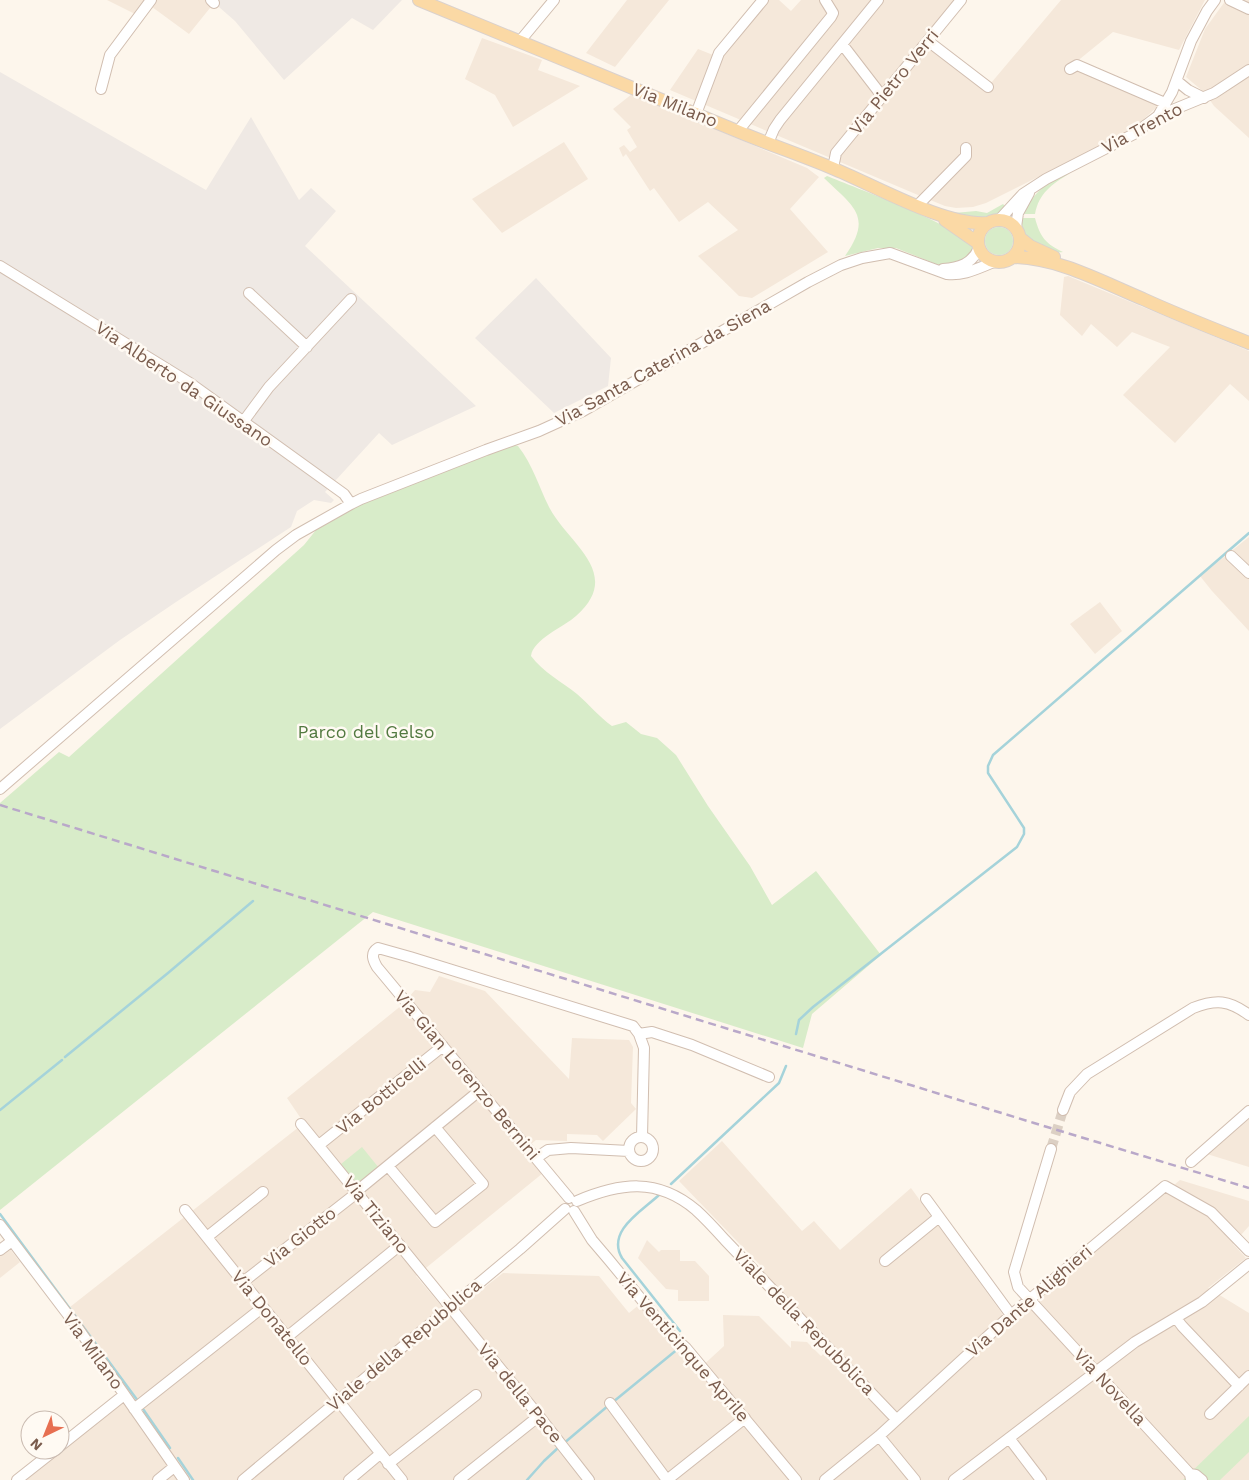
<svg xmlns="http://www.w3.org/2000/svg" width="1249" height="1480" font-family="'Work Sans',sans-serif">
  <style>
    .residential { fill: #f5e8da }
    .industrial { fill: #efe9e4 }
    .green { fill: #d8ecc9 }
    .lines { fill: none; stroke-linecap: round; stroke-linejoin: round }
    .stream { stroke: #a5d3da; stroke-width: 2.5 }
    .minor-tunnel { stroke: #dcd0c4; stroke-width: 10; stroke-dasharray: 10 5; stroke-linecap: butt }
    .minor-casing { stroke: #d1beb0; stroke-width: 12 }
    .major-casing { stroke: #dad1cd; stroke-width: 14 }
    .minor { stroke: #fff; stroke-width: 10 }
    .major { stroke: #fbd9a5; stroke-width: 12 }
    .rail { stroke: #b9a8c9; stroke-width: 2.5; stroke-dasharray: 8 5; stroke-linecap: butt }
    .labels { text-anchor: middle; stroke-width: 5; stroke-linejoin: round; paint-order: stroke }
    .street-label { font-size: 18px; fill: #7a5c4d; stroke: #fffaf3 }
    .park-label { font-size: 18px; fill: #537a41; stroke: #fffaf3 }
  </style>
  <rect width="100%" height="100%" fill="#fdf6ec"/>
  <!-- residential -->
  <path class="residential" d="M107,0h104l3,3 -25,31 -41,-30 -9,12z
    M627,0h42l-54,67 -29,-14z
    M758,0h21l12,11 10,-11h156l-33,42 62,47 75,-89h144l-26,50 -66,-18 -43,35 89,38 -27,25 -146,73 -13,4 -17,1 -11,-2 -27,-11 -248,-105 28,-41 15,6z
    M1226,0h23v138l-35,-32 -9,-13 -19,-16 19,-48z
    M482,38l60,22 -4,10 42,16 -67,41 -18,-32 -30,-16z
    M632,94l175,74 12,9 -29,32 38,43 -76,46 -13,-2 -41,-40 40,-26 -30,-28 -29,20 -25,-34 -4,3 -24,-37 -3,3 -4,-9 5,-3 6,7 7,-5 -10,-17 4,-3 -18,-18z
    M564,142l24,37 -86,54 -30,-34z
    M1068,276l181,75v50l-19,-17 -55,59 -52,-48 47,-48 -38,-15 -15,15 -26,-23 -9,12 -22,-21 4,-38z
    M1249,537v94l-37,-40 -12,-15z
    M1100,602l22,29 -27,23 -25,-30z
    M439,976l46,15 84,88 3,-41 57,2 4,7 -2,56 5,6 -33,32 -6,-6 -30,-1v7l-31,-1 -12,10 19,23 -127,103 33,39 54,-42 96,3 30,37 11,-9 31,39 9,8h4l15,18 25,-23 -1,-31 36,1 32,32v-7l16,1 14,14 10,-9 -74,-79 3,-3 -81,-84 43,-40 80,90 12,-10 26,29 71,-62 98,135 171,-143 69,21v25l-16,18 13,14 -38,30 41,25v167h-1224l105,-85 -60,-88 234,-184 -17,-25 115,-93 13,-15 15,2z
    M1249,1116v51l-42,-13z
    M647,1240l12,12 2,-2h19v11h15l14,15v25h-31v-11l-12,-1 -28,-31z
    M10,1249l10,13 -20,16v-24z"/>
  <!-- industrial -->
  <path class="industrial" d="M211,0h191l-29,30 -21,-12 -68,62 -49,-59z
    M0,72l206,118 45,-73 48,83 12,-12 25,23 -31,35 171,160 -84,39 -13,-12 -54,59 9,8 -3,3 -17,-3 -17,11 -6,16 -115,75 -56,38 -120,89z
    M536,278l75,80 -3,28 -54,27 -79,-75z"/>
  <!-- green -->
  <path class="green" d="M1069,174c-17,10 -30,19 -34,40h-12c10,-19 24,-36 46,-40z
    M827,176c24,10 138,52 146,71l-1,5 -9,9 -19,5 -8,-2 -40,-16h-18l-33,8c28,-40 9,-49 -21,-78z
    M1003,204l3,3c-16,15 -32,10 -52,6l22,-2 11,2z
    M1020,217l3,1h12c5,19 11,26 28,34 -6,1 -10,-1 -15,-4 -15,-6 -29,-13 -28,-31z
    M985 241a14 14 0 1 1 28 0a14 14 0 1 1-28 0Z
    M514,445l4,1c15,19 21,41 31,61 20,38 75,66 27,109 -12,11 -43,23 -45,40 12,16 31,26 46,38 12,10 22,23 35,32l14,-4 15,12 16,4 19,17 32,51 42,60 22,39 44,-34 65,84 -69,59 -9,34 -430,-136 -373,298v-407l59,-51 10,5 235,-212 12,-15 51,-29z
    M362,1147l17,21 -21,18 -17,-22z
    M1249,1416v36l-29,28h-37z"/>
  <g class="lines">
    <!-- stream -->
    <path class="stream" d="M796,1034l3,-14 14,-13 204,-160 7,-13v-6l-36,-55v-7l5,-11 256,-222
      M65,1057l103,-84 85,-72
      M0,1110l62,-50
      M671,1184l108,-101 7,-17
      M659,1195c-17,16 -53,36 -37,63l58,73
      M0,1214l138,187
      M613,1402l66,-54
      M143,1409l27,39
      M563,1444l46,-39
      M178,1458l15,22
      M527,1480l17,-19 15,-14"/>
    <!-- minor-tunnel -->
    <path class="minor-tunnel" d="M1051,1149l12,-39"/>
    <defs>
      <path id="minor" d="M211,0l3,3
        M1230,0l19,9
        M520,41l34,-41
        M928,41l60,46
        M842,44l40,52
        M1070,69l7,-4 88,38
        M1177,81l11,9 16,8
        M101,89l9,-34 41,-55
        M696,114l23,-61 44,-53
        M1158,116l14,-24 19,-51 16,-30 8,-11
        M738,131l93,-114 2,-4 -8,-13
        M768,143l6,-14 6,-9 98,-120
        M833,168l3,-15 125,-153
        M918,205l48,-49v-8
        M999,220l24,-26 23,-15 88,-45 24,-18 56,-23 35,-23
        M1016,227l2,-14 11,-20
        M0,266l190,117 154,111 7,10
        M943,269c16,-1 29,-5 36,-21
        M249,293l58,54
        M243,422l26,-35 82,-88
        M1231,556l18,17
        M0,789l276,-239 20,-15 55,-31 10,-5 125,-49 53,-19 44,-20 225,-129 33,-17 21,-7 28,-5 57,21c17,2 31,-6 47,-12
        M639,1034l13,-2 40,13 77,32
        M1063,1110l7,-18 17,-18 106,-66c23,-9 36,-8 56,7
        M301,1124l238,292 50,64
        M629 1149a12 12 0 1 1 24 0a12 12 0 1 1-24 0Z
        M319,1145l124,-99
        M1051,1149l-37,123 4,15 172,187 1,6
        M536,1158l12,-8 23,-2 58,3
        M1191,1162l58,-51
        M388,1166l47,56 48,-38 -48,-57
        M357,1191l116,-95
        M569,1198l-192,-231c-4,-7 -7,-14 1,-19l32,9 223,69 6,8 5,14 -2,89
        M926,1199l85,116
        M577,1201c43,-18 80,-24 119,9 10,9 20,20 29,30l171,179
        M185,1210l217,270
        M574,1211l18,29 17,20 60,73 17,15 110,132
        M0,1225l75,99 109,156
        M207,1237l56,-45
        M0,1250l12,-9
        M885,1261l54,-44
        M243,1282l115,-90
        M1176,1318l6,8 57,60
        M287,1337l113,-92
        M610,1403l57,77
        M134,1409l129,-102
        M1210,1414l39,-38
        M879,1436l36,44
        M1009,1438l32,42
        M60,1446l64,-51
        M388,1464l88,-69
        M1190,1474l6,1 6,5
        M17,1480l38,-30
        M158,1480l16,-13
        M243,1480l277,-231 45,-40
        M349,1480l31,-26
        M459,1480l80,-64
        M667,1480l78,-62
        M825,1480l54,-44 132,-121 154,-129 46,26 38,39
        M954,1480l181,-138 67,-40 47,-38"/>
      <path id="major" d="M419,0c106,43 212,87 318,131 31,13 64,24 95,37 42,17 112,58 155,55
        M978 241a21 21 0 1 1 42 0a21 21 0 1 1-42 0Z
        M945,220l33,23
        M1020,238l10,8 24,11
        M1014,257c45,1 88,25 129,42 35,16 71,30 106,44"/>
    </defs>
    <!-- minor casing -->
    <use href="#minor" class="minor-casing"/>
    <!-- major casing -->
    <use href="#major" class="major-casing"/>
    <!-- minor -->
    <use href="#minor" class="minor"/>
    <!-- major -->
    <use href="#major" class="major"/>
    <!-- rail -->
    <path class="rail" d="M0,805l1034,318 215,65"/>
  </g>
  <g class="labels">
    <!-- street labels -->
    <g class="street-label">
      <text transform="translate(894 82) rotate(-51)" y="6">Via Pietro Verri</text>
      <text transform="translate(675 105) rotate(22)" y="6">Via Milano</text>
      <text transform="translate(1142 128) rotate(-28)" y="6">Via Trento</text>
      <text transform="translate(663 363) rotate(-29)" y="6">Via Santa Caterina da Siena</text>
      <text transform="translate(184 384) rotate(34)" y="6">Via Alberto da Giussano</text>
      <text transform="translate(467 1075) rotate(50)" y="6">Via Gian Lorenzo Bernini</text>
      <text transform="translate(381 1096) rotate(-39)" y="6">Via Botticelli</text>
      <text transform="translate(376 1215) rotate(51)" y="6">Via Tiziano</text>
      <text transform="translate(300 1237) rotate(-38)" y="6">Via Giotto</text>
      <text transform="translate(1029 1301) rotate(-41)" y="6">Via Dante Alighieri</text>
      <text transform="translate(272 1318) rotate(51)" y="6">Via Donatello</text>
      <text transform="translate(804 1322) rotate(46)" y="6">Viale della Repubblica</text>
      <text transform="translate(404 1345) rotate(-40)" y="6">Viale della Repubblica</text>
      <text transform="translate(683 1347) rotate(49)" y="6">Via Venticinque Aprile</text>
      <text transform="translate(93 1351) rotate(54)" y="6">Via Milano</text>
      <text transform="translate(1110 1387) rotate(47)" y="6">Via Novella</text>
      <text transform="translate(520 1393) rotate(51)" y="6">Via della Pace</text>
    </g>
    <!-- park labels -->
    <g class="park-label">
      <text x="366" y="738">Parco del Gelso</text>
    </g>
  </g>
  <!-- north arrow -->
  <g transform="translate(45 1435) rotate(223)"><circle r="24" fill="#fffaf3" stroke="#cabbb1"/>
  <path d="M0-4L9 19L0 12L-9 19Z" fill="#e76f51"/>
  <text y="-8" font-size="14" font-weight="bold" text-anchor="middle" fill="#7a5c4d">N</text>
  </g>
</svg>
